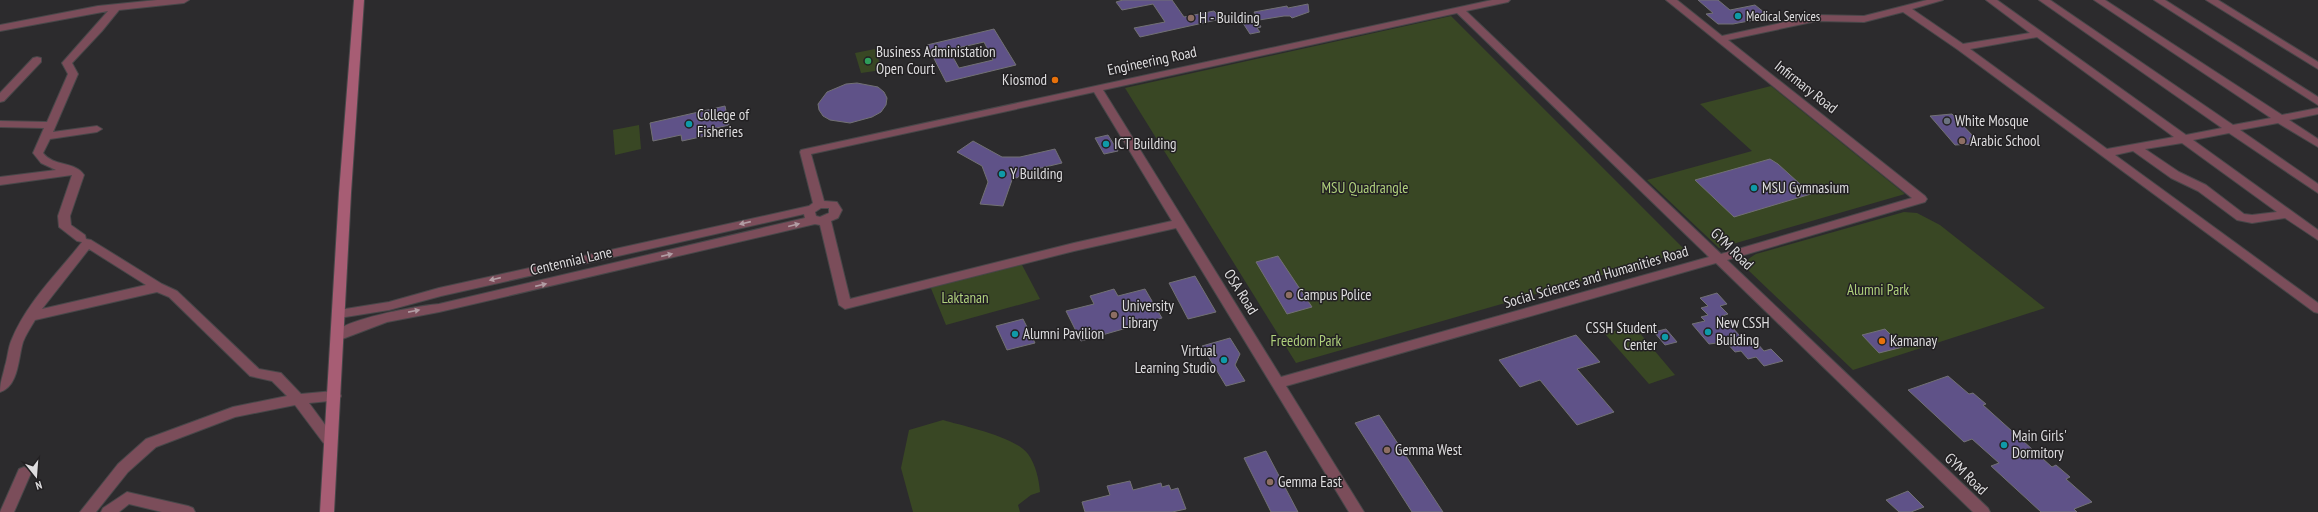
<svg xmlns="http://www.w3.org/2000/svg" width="2318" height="512" font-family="'PT Sans Narrow',sans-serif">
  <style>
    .green { fill: #394724 }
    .building { fill: #5f5288; stroke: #727174; fill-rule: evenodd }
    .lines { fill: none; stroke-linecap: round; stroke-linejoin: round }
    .street-casing { stroke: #484749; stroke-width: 2 }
    .secondary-casing { stroke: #484749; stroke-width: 2 }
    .street { fill: #7b4d5a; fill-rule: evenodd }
    .secondary { fill: #a75d74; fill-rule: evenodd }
    .oneway { fill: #b19ca3 }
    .culture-dot { fill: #0f9aa8; stroke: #232123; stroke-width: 1.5 }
    .education-dot { fill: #8d6e63; stroke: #232123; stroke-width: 1.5 }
    .leisure-dot { fill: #2e9e5b; stroke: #232123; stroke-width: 1.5 }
    .food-dot { fill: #e8710a; stroke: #232123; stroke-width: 1.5 }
    .worship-dot { fill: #6b7280; stroke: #232123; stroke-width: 1.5 }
    .labels { text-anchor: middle; stroke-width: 3; stroke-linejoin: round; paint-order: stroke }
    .far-poi-label { font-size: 13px; fill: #dedddf; stroke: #232123; text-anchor: start }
    .poi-label { font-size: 15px; fill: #dedddf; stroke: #232123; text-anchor: start }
    .street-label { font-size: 15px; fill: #dedddf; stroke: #232123 }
    .park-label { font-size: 15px; fill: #afd07c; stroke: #232123 }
  </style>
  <rect width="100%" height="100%" fill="#2c2b2d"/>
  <!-- green -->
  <path class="green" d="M1451,16l235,235 -390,112 -171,-275z
    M875,49l7,21 -21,3 -6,-20z
    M1771,86l134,108 -186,54 -72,-68 105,-29 -52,-47z
    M639,125l2,24 -26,6 -2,-25z
    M1904,212l13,1 23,12 105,83 -192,62 -106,-101c-1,-9 2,-11 9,-15z
    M1021,263l19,36 -94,26 -16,-39z
    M1633,325l42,50 -26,9 -44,-50z
    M943,420c20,6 73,17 85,34 8,11 11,26 12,38l-9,3 -13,10 2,7h-107l-12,-44 8,-38z"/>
  <!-- building -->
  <path class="building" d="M1123,0h49l12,17 30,-6 7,8 -81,18 -6,-9 31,-6 -12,-18 -31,6 -6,-8z
    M1698,0h20l12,10 25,-5 15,12 -37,7h-15l-12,-10 7,-1z
    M1308,4l1,8 -17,6 -2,-2h-6l-25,4 -5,-8 33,-6 1,2z
    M1255,17l6,10 -4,1 3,4 -10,2 -9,-14z
    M994,29l22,36 -70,17 -19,-37zM984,42l9,18 -34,8 -10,-18z
    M857,83l21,4 6,5 3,6 -1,7 -5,7 -9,5 -22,6 -20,-3 -7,-4 -4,-6 -1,-6 9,-12 19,-8z
    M725,106l4,19 -25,6 1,5 -23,5 -1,-6 -28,6 -3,-18z
    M1952,114l23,24h-6l5,6 -19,1 -25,-29z
    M1108,135l10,16 -14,3 -9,-16z
    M973,141l29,16h18l35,-8 7,14 -38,9 -7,6 -4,-1 -10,29 -23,-2 8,-22 -6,-16 -25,-14z
    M1770,159l8,5 33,30 -77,23 -39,-37z
    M1278,256l34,51 -25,7 -31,-52z
    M1195,276l21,36 -28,7 -19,-36z
    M1114,289l4,7 27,-7 17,29 -81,23 -15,-30 28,-7 -4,-8z
    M1717,293l10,11 -7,2 8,8 -6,2 18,20 9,7 7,-1 8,9 7,-2 12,12 -19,5 -8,-9 -8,2 -7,-8 -6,1 -9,-10 -17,2 -17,-20 13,-3 -4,-4 7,-2 -7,-7 7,-2 -8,-8z
    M1023,319l12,24 -28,7 -11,-24z
    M1666,329l11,13 -12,3 -11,-13z
    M1885,329l18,18 -24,6 -17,-18z
    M1576,335l24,27 -23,7 37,43 -37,13 -37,-45 -20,7 -21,-27z
    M1230,338l10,16 -5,11 10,16 -19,5 -24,-40z
    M1948,376l21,18 4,-1 13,11 -3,1 69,62 4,-2 14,12 -4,2 26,23 -18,7 3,3h-36l-50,-46 8,-3 -27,-24 -8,3 -56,-52z
    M1379,415l64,97h-31l-57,-89z
    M1266,451l32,61h-27l-27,-54z
    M1130,481l3,9 28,-7 1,4 7,-2 2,5 7,-2 8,21 -14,3h-87l-3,-10 28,-7 -3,-9z
    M1908,491l16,16 -13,5h-12l-13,-12z"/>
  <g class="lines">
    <defs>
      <path id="street" d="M157,0h32l-5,3 -65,7 -17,21 -30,32 6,11 -25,58 44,-6 5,3 -5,3 -47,7 -7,14c11,14 32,8 41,22l-14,41 1,9 14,10 1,4 5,1 71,44 15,7 82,78 22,4 20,21 33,-3 5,1 2,4 -2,4 -30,3 28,38 -2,4 -5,1 -5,-1 -30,-40 -60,12 -79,30 -28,25 -32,40h-16l38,-48 28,-25 87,-32 54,-11 -15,-15 -22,-5 -81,-79 -12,-5 -122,28c-4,7 -9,14 -12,22 -5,16 -4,44 -23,50 0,-10 3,-16 5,-26 3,-9 3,-19 7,-27 15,-37 46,-66 70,-97l-5,-1 -18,-14 -1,-11 14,-41 -72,10v-8l56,-7 -15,-7 -8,-10 11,-25 -44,-1v-6l47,1 21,-48 -6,-11 46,-52 -108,20v-6l98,-19zM89,249l57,36 -104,24z
        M1492,0h18l-2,2 -42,9 255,243 191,-56 -246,-198h11l45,36 95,-21 47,1 63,-16h16l-31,9 51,35 67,-11 -44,-33h11l189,135 36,-7 -183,-128h11l183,125 38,-7 -177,-118h11l177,115 36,-7v6l-29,6 29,19v8l-40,-24 -38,7 78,54v9l-89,-60 -36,7 125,90v10l-33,-22 -33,5 -15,-3 -39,-29 -27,-13 -38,-27 -18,4 203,148v10l-4,-1 -357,-263 -54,-37 -39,10 -47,-1 -89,19 197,156 2,3 -2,3 -198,58 261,248 2,4h-17l-257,-249 -430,123 78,126h-15l-173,-284 -102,23 -229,58 -6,-4 -19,-80 -5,-1 -376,88 -52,10 -50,19 -5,-2 -1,-3c9,-17 88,-30 108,-32l366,-86 -1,-4 -363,82 -52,14 -50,8 -4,-1 -2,-3 2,-3 4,-1 50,-8 50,-14 370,-82 4,-3 -13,-51 1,-2zM1457,13l252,244 -428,120 -178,-287zM2037,37l137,100 -67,12 -137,-100zM1094,92l78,129 -98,22 -224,56 -19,-78 7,-3 4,-8 -5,-8 -13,-1 -13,-47zM2182,143l95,69 -25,3 -8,-1 -38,-29 -27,-13 -34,-23zM821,208h8v5l-9,4 -4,-1 -1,-4z
        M2154,0h11l153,97v8z
        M2206,0h12l100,62v7z
        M37,57l4,1v4l-37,39 -4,1v-9l33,-35z
        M24,467l5,2 2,4 -17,39h-14l19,-43z
        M127,492l61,14 5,2 2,4h-33l-33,-8 -10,8h-18l2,-4z"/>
      <path id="secondary" d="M354,0h10l-13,193 -17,319h-14l19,-319z"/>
    </defs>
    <!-- street casing -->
    <use href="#street" class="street-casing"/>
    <!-- secondary casing -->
    <use href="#secondary" class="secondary-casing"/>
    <!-- street -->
    <use href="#street" class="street"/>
    <!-- secondary -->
    <use href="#secondary" class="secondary"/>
  </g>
  <!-- one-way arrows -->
  <defs><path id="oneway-solid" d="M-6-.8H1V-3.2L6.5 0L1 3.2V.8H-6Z"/></defs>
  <g class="oneway">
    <use href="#oneway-solid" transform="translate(745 223) rotate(167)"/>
    <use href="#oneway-solid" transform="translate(794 225) rotate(-14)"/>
    <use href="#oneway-solid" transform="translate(667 255) rotate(-13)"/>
    <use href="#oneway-solid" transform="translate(495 279) rotate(167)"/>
    <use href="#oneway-solid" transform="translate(541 285) rotate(-13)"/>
    <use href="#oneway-solid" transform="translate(414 311) rotate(-11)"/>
  </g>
  <!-- markers -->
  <g class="culture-dot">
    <circle cx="1738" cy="16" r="4"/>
    <circle cx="689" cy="124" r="4"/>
    <circle cx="1106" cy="144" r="4"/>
    <circle cx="1002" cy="174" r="4"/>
    <circle cx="1754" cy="188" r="4"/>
    <circle cx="1708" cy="332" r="4"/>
    <circle cx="1015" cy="334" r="4"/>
    <circle cx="1665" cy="337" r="4"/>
    <circle cx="1224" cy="360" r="4"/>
    <circle cx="2004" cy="445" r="4"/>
  </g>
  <g class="education-dot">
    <circle cx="1191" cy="18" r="4"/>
    <circle cx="1962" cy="141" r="4"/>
    <circle cx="1289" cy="295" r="4"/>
    <circle cx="1114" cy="315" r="4"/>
    <circle cx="1387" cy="450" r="4"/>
    <circle cx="1270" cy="482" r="4"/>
  </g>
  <circle class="leisure-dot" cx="868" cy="61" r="4"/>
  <g class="food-dot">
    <circle cx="1055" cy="80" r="4"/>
    <circle cx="1882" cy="341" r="4"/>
  </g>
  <circle class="worship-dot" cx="1947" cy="121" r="4"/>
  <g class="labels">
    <!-- far-poi labels -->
    <g class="far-poi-label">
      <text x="1746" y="21">Medical Services</text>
    </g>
    <!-- poi labels -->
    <g class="poi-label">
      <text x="1199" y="23">H - Building</text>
      <text x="876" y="57">Business Administation<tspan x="876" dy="17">Open Court</tspan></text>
      <text x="1047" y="85" text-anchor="end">Kiosmod</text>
      <text x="697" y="120">College of<tspan x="697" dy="17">Fisheries</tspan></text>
      <text x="1955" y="126">White Mosque</text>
      <text x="1970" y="146">Arabic School</text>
      <text x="1114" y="149">ICT Building</text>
      <text x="1010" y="179">Y Building</text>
      <text x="1762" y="193">MSU Gymnasium</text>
      <text x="1297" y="300">Campus Police</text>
      <text x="1122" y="311">University<tspan x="1122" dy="17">Library</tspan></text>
      <text x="1716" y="328">New CSSH<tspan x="1716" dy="17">Building</tspan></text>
      <text x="1657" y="333" text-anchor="end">CSSH Student<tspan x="1657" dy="17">Center</tspan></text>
      <text x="1023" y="339">Alumni Pavilion</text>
      <text x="1890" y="346">Kamanay</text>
      <text x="1216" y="356" text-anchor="end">Virtual<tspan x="1216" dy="17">Learning Studio</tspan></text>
      <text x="2012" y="441">Main Girls'<tspan x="2012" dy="17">Dormitory</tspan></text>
      <text x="1395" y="455">Gemma West</text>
      <text x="1278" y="487">Gemma East</text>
    </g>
    <!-- street labels -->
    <g class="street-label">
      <text transform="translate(1152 61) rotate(-12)" y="5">Engineering Road</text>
      <text transform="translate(1806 87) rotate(38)" y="5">Infirmary Road</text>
      <text transform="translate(1732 249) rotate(44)" y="5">GYM Road</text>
      <text transform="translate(571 261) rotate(-13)" y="5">Centennial Lane</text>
      <text transform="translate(1596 277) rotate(-16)" y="5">Social Sciences and Humanities Road</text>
      <text transform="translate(1241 292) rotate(58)" y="5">OSA Road</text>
      <text transform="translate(1966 474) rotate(44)" y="5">GYM Road</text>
    </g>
    <!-- park labels -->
    <g class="park-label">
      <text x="1365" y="193">MSU Quadrangle</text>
      <text x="1878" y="295">Alumni Park</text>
      <text x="965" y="303">Laktanan</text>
      <text x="1306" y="346">Freedom Park</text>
    </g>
  </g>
  <!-- north arrow -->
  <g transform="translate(36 476) rotate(163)" stroke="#232123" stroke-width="3" paint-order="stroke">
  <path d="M0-3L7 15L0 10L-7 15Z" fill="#dedddf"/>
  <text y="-6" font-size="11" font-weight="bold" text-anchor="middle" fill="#dedddf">N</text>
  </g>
</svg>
